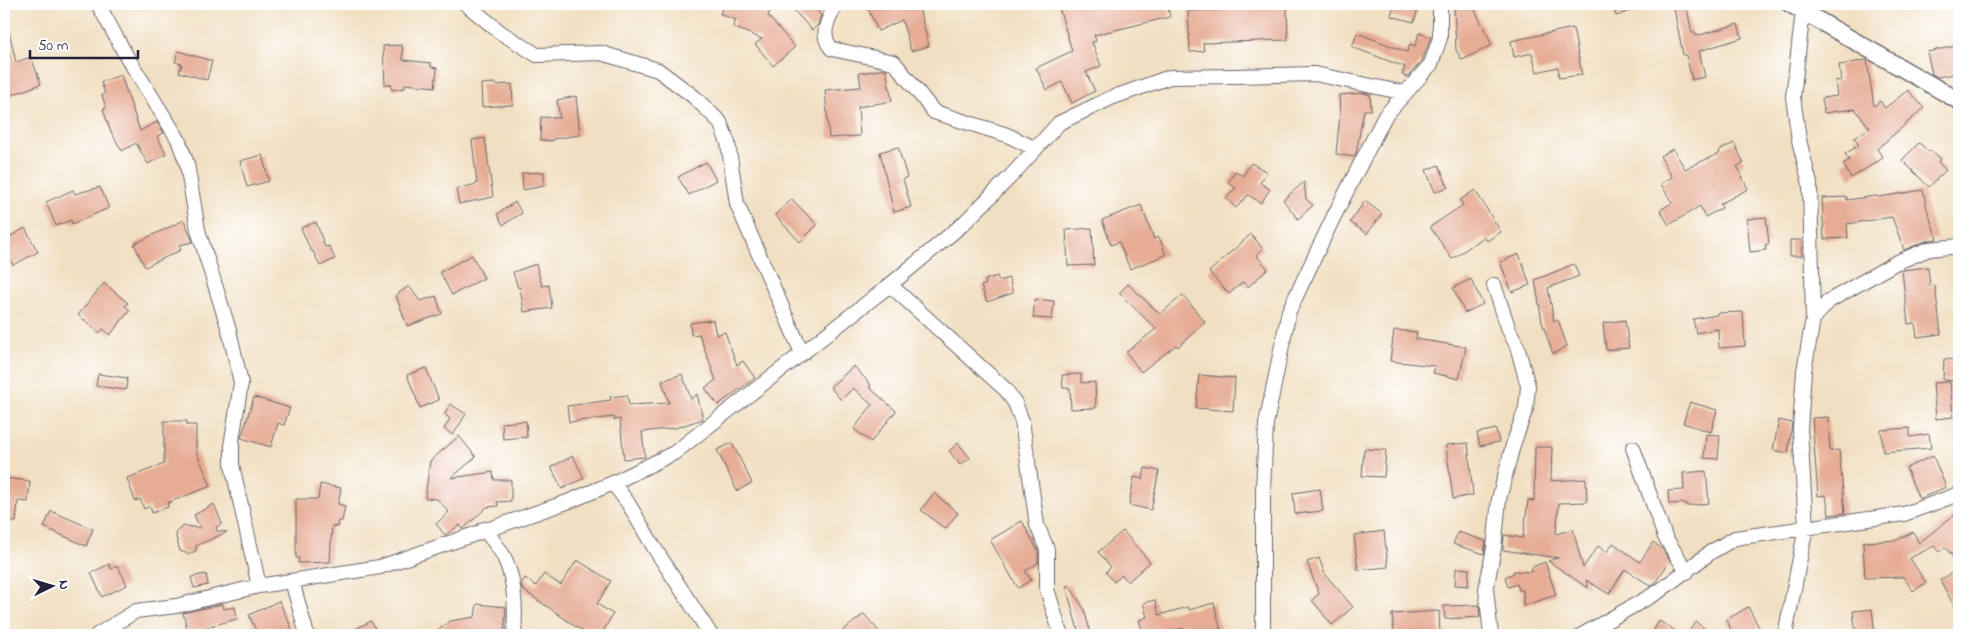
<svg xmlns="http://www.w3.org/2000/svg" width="1963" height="639" font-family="'Indie Flower',sans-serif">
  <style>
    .building { fill: #e6ac94 }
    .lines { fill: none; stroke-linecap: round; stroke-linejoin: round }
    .minor-casing { stroke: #6a646a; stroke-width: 16 }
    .tertiary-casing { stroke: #6a646a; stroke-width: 19 }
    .minor { stroke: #fff; stroke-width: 14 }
    .tertiary { stroke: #fff; stroke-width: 16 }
  </style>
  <rect width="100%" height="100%" fill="#fff"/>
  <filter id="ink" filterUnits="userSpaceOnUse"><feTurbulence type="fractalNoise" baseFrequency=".02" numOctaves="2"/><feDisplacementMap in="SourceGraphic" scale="10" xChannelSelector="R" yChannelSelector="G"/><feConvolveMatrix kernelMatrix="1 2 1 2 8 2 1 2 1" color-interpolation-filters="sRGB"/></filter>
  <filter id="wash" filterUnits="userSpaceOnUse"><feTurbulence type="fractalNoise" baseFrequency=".0096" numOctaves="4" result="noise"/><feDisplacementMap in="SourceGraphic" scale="20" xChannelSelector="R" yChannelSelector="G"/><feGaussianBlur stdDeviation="1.12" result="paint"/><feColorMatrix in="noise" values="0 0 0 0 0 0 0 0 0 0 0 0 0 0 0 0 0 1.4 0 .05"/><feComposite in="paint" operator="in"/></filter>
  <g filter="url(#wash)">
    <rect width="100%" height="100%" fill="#f1dfc1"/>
    <g id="blocks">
      <!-- building -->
      <path class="building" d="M724,4h49l-5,12 27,31 -22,19 -18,-22 7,-5 -29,-12 3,-7 -16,-6z
        M788,4h23l10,11 -3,10 -6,5z
        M866,4h52l11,42 -18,5 -9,-31 -24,11z
        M1058,4h109l3,13 -76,18 2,6 -4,1 9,24 -15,6 9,19 -23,12 -10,-21 -15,8 -11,-22 36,-17z
        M1394,4l25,2 -5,16 -23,-6z
        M1454,4h18l20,41 -30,15 -6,-10z
        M1612,4h34l1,1 -31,11z
        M1673,4h13l6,29h3l1,3 42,-12 4,14 -43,13 6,26 -13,3 -6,-25h-3z
        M1287,7l1,33 -85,3 1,8 -14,1 -2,-41z
        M8,27l8,35 15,-5 10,27 -37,14v-70z
        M1573,28l9,47 -23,3 -1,-11 -21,5 -5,-19 -18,4 -3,-16z
        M1357,33l50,19 3,-8 5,2 4,-13 12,4 -9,24 -15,16 -5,-2 3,-8 -53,-20z
        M402,45l1,15 28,3v4l6,1 -2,19 -30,-3v4l-13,2 -1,-6 -6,1 -2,-39z
        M1959,45v28l-21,4 -6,-3 -5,-22z
        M178,51l34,10 -5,19 -28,-8 3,-8 -7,-2z
        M1867,60l7,46 6,-5 5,7 23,-18 16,18 -47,41 6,9 -32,20 -8,-14 6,-4 -4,-6 14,-9 -5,-7 16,-10 -15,-19 -31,4 -2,-15 15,-2 -2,-15 6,-1 -2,-15z
        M886,69l6,32 -34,6 2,29 -31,2 -4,-48 36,-3 -2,-14z
        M121,75l19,56 17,-9 7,11 -7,3 9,18 -18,10 -12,-21 -14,8 -12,-21 -7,-21 3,-1 -4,-13 3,-1 -4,-12z
        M495,83v2l17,-1 1,21 -31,2 -1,-23z
        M1364,93l6,2 1,15h-7l-8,43 -2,4 -18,-3 4,-40 -1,-19z
        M576,96l4,39 -27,4v2l-13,-1 1,-23 19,1 -3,-18z
        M485,138l8,59 -34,7 -3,-15 21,-5 -5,-44z
        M1734,143l10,20 -7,3 11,23 -28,15 2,4 -17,9 -5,-11 -31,19 -9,-15 12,-7 -11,-19 11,-7 -12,-21 13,-7 12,20 35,-16 -1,-3z
        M1919,143l10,9 2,-2 10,9 -3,3 8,8 -17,17 -27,-27z
        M898,147l9,30 -4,2 8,28 -17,5 -14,-60z
        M262,155l7,26 -22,6 -7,-26z
        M706,162l10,18 -27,15 -11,-18z
        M1251,163l16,9 -7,11 10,6 -9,14 -13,-8 -12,13 -10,-10 10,-10 -8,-5 7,-12 8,5z
        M1439,165l9,22 -13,5 -9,-22z
        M544,172v14l-21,4 -1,-17z
        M1304,182l2,17 7,6 -15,14 -15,-19z
        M100,187l9,21 -37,16 -1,-4 -15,6 -10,-24 27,-12 2,4z
        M1475,190l26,42 -14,9 -3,-4 -32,22 -22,-32 33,-22 -3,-5z
        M1923,190l4,19 10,30 -11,2 -22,9 -12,-33 -45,7 1,14 -24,1 -2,-41 25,-1v3l28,-4 4,1z
        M792,199l25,26 -17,17 -25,-27z
        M1365,201l17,13 -15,20 -17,-12z
        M515,202l7,11 -19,12 -6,-11z
        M1141,205l13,34 5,-2 7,18 -36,14 -11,-27 -8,3 -9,-25z
        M1766,217l3,27 -4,1 1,5 -16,2 -3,-33z
        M184,220l9,22 -14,3 2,5 -36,17 -11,-23z
        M316,222l9,25 4,-1 6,13 -15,7 -7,-15h-2l-10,-23z
        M25,228l13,24 -25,13 -9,-17v-8z
        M1092,228l2,37 -26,1 -2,-36z
        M1251,234l12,15 -7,6 12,14 -20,18 -5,-5 -14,12 -20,-22z
        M1790,240h11l1,16h-12z
        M1519,254l11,31 -18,7 -12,-30z
        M472,255l12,23 -32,17 -12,-23z
        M536,264l6,22 7,-1 3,23 -28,4 -4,-25 -2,1 -5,-16z
        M1574,264l5,12 -31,12 6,33 4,-1 9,26 -14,8 -11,-32 -7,-42z
        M1928,267l2,19 5,-1 6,49 -24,3 -2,-14 -7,1 -6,-54z
        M997,276l2,5 10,-3 4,15 -26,9 -6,-16 5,-2 -1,-4z
        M1471,279l12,25 -18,9 -12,-25z
        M104,283l24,20 -3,3 5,4 -20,25 -7,-6 -3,4 -22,-18z
        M1128,284l32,30 23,-19 22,27 -27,25 -2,-2 -35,27 -15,-20 30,-23 -37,-36z
        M409,286l11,15 16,-5 6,18 -35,12 -11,-31z
        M1035,299l19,2 -2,18 -19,-1z
        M1743,312l2,34 -26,2 -1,-19 -22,4 -3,-14 24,-4v-2z
        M713,320l3,15 9,-3 12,33 6,-4 12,17 -37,27 -13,-17 11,-8 -17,-46 -8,1 -1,-12z
        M1625,320l4,28 -23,2 -3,-27z
        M1394,330l23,2 -1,7 50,8 -7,32 -26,-6 2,-7 -45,-5z
        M1944,359l15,1v21l-16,-1z
        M854,366l17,19 -2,2 27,24 -25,31 -17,-13 18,-24 -19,-17 -12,12 -11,-13z
        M426,368l13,32 -19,8 -13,-33z
        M98,374l29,4 -1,12 -30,-4z
        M682,374l9,25 6,-5 6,25 -28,9 -33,4 3,25 -21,2 -4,-40 -6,1v-3l-45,5 -2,-16 44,-6 -1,-3 17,-2 2,10 40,-2 -7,-22z
        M1081,374v9l14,-1 1,26 -25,1 -1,-21h-7l-1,-13z
        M1199,375l36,3 -2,33 -37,-3z
        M1950,382l3,35 -17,2 -3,-36z
        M254,397l36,11 -6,17 -6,-2 -7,24 -30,-9z
        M1690,402l27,8 -6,22 -28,-9z
        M450,404l16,10 -13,21 -9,-6 6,-10 -5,-5z
        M1828,417l2,34 9,-1 6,63 -16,2 -3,-20 -8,1 -6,-78z
        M1779,420l13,3 -4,30 -15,-3z
        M164,421h23v4h9v26l15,35 -44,17 1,4 -16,6 -2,-7 -6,3 -4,-10 -5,2 -8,-23 37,-14z
        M526,421l1,16 -24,2 -1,-16z
        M1910,428v9l19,-3 2,14 -48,4 -2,-22z
        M1496,429l3,13 -19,4 -3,-13z
        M1706,434l14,1 -2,24 -14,-1z
        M459,436l17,21 -25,21 42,-6 1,8h17v21l-14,1 1,4 -11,1 -24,22 -3,-4 -15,10 -9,-11 13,-12 -12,-13 -12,-1 5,-37z
        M732,443l20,40 -15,8 -20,-41z
        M958,443l12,15 -10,7 -11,-14z
        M1468,443l5,52 -20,4 -7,-54z
        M1535,447h17l-1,34 35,-2 1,23 -28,1 -3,31 17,-5 10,39 15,-22 9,6 6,-9 27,19 13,-20 9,7 8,12 -16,23 -3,2 -26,-17 -16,25 -23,-14 2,8 -40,-27 10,-3 -55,-8 1,-15 19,3 5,-38 6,1z
        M1364,449l22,1 -2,27 -22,-1z
        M573,456l11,22 -22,11 -11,-22z
        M1933,456l13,31 -27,12 -13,-31z
        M1145,468l14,3 -8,39 -22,-5 5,-28 9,2z
        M1706,471l3,32 -23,3v-3l-17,1 -1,-13 16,-1 -1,-17z
        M4,478l26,3 -2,21 -10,-1 -2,21 -12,-1z
        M320,484l21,4 -3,16 7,2 -3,15h-4l-1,6 -5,-1 -2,36 -32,1 1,-5h-3v-59h22z
        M1320,489l3,22 -28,3 -2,-21z
        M934,493l24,20 -13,16 -24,-19z
        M214,504l8,20 -6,3 1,4 10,1 -31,14v5l-8,3 -8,-3 -4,-14 1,-6 7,-5 16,2 -6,-13z
        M51,511l42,18 -7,17 -42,-19z
        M1959,511v53l-14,-17 -6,5 -5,-6 -24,12 16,25 -13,8 -10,-14 -38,1 -2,-36 34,-2 16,-8 6,11z
        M1022,521l16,30v12l-13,8 6,9 -13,8 -28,-48z
        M1123,531l27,31 -22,20 -6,-7 -8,7 -8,-10 5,-5 -13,-15z
        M1384,531l4,36 -30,3 -4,-35z
        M1458,532l28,9 -2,13 -31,-10z
        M1319,558l6,16 28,33 -21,18 -20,-25 7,-6 -12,-32z
        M577,560l34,21 -14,23 16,10 -12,21h-13l-66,-46 -1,-5 4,-6 11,8 8,-12 17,11z
        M1545,562l11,33 -33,11v-16h-4l-2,-6 -9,3 -3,-10 9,-4 -1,-2 18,1 1,-5z
        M109,564l2,5 7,-3 9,19 -25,12 -11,-24z
        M1456,568l13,1 -1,17 -13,-1z
        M1959,569v46l-19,-35z
        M206,574l2,11 -14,3 -3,-11z
        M1069,585l15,24 6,22 -11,3 -13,-48z
        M1155,600l4,15 29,-8 1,3 25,-7 8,32h-37l-2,-7 -27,7h-12l-5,-15 8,-3 -4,-14z
        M279,601l13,28 -13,6h-21l-9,-20z
        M223,604l1,5 11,-2 2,12 -49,13 -5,-19z
        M477,604l29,3 -2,28h-72l18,-14 25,-4z
        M1479,605l1,12 -35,2 -1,-13z
        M1748,607l11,20 -13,8h-12l-8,-15z
        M1872,609l3,26h-19l-3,-24z
        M1439,611l1,24h-46l-2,-21z
        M864,614l18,21h-45z
        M371,621l8,14h-35z
        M1659,621l24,14h-32z
        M1696,622l17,13h-27z"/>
    </g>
  </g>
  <g filter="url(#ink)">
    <use href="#blocks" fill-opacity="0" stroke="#6a646a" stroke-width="1"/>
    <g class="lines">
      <defs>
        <path id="minor" d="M98,4l29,53 51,82 9,25 11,66 31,100 12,53 -9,57v25l27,121
          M466,4l34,28 37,23 64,-2 57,17 35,26 27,26 8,21 9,61 65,149
          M836,4c-8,16 -17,31 -4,45l62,13 40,50 73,23 29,14
          M1803,11l-10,86 6,43 11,44 3,135
          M890,285l116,105 9,13 7,18 15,104 10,24v40l14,46
          M1633,448l32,89 22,35
          M613,483l15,20 27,46 56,86
          M484,529c6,8 14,17 19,26 12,23 13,55 11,80
          M292,581l15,54
          M97,635l39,-24 40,-5 83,-20 121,-19 190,-66 43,-18 61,-30 216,-168 73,-61 48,-48 48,-53 52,-25 59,-21 64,-1 81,-2 90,19
          M1263,635v-144l3,-67 23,-113 45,-95 51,-100 46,-52 9,-26v-34
          M1491,635l-5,-46 8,-41 5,-49 14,-54 13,-37 2,-22 -11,-40 -8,-16 -15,-45
          M1582,635l76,-43 53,-40 24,-14 169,-24 55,-20
          M1785,635l21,-108 -6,-98 4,-58 9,-52 16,-18 66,-38 34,-14 30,-3"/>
        <path id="tertiary" d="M1790,4l169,97"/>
      </defs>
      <!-- minor casing -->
      <use href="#minor" class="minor-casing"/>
      <!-- tertiary casing -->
      <use href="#tertiary" class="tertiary-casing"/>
      <!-- minor -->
      <use href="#minor" class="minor"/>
      <!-- tertiary -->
      <use href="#tertiary" class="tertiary"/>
    </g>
  </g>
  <!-- margin -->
  <rect width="1963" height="639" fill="none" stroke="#fff" stroke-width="20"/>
  <!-- north arrow -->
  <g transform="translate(52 586) rotate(85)" stroke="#ffffff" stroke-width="4" paint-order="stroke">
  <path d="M0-4L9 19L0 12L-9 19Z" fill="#22223b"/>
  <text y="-8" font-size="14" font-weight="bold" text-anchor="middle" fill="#22223b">N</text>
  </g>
  <!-- scale -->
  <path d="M30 50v8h108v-8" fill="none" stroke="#22223b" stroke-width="2.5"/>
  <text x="38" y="50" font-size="15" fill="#22223b" stroke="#ffffff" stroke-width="4" paint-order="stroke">50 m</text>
</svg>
